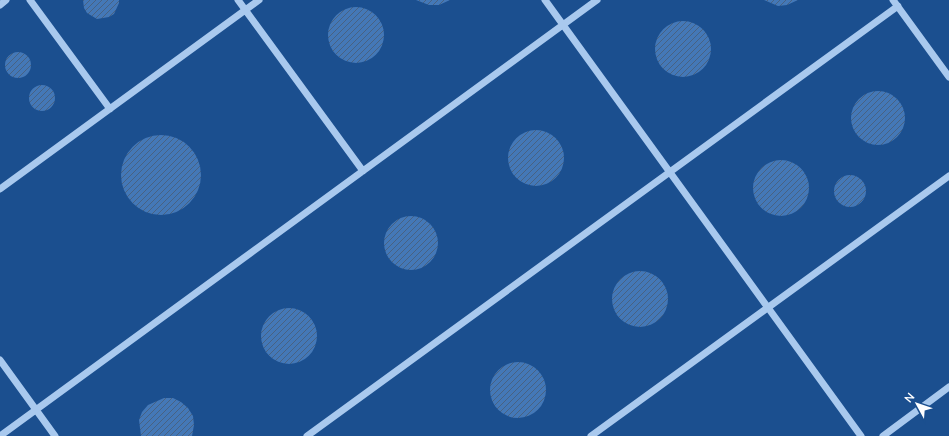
<svg xmlns="http://www.w3.org/2000/svg" width="949" height="436" font-family="Lato,sans-serif">
  <style>
    .building { fill: url(#building-hatch) }
    .lines { fill: none; stroke-linecap: round; stroke-linejoin: round }
    .minor { stroke: #a9c9ee; stroke-width: 7 }
  </style>
  <defs>
    <pattern id="building-hatch" width="6" height="6" patternUnits="userSpaceOnUse"><rect width="6" height="6" fill="#4478b7"/><path d="M-1 1l2-2M0 6l6-6M5 7l2-2" fill="none" stroke="#486282"/></pattern>
  </defs>
  <rect width="100%" height="100%" fill="#1b4f8f"/>
  <!-- building -->
  <path class="building" d="M83,0h36v3l-5,11 -5,3 -12,2 -10,-6 -3,-5z
    M416,0h34l-11,5h-10z
    M764,0h34l-11,5 -9,1z
    M328 35a28 28 0 1 1 56 0a28 28 0 1 1-56 0Z
    M655 49a28 28 0 1 1 56 0a28 28 0 1 1-56 0Z
    M5 65a13 13 0 1 1 26 0a13 13 0 1 1-26 0Z
    M29 98a13 13 0 1 1 26 0a13 13 0 1 1-26 0Z
    M851 118a27 27 0 1 1 54 0a27 27 0 1 1-54 0Z
    M508 158a28 28 0 1 1 56 0a28 28 0 1 1-56 0Z
    M121 175a40 40 0 1 1 80 0a40 40 0 1 1-80 0Z
    M753 188a28 28 0 1 1 56 0a28 28 0 1 1-56 0Z
    M834 191a16 16 0 1 1 32 0a16 16 0 1 1-32 0Z
    M384 243a27 27 0 1 1 54 0a27 27 0 1 1-54 0Z
    M612 299a28 28 0 1 1 56 0a28 28 0 1 1-56 0Z
    M261 336a28 28 0 1 1 56 0a28 28 0 1 1-56 0Z
    M490 390a28 28 0 1 1 56 0a28 28 0 1 1-56 0Z
    M164,398h9l8,4 7,6 5,8 1,9 -2,11h-51l-2,-16 3,-8 6,-7z"/>
  <g class="lines">
    <!-- minor -->
    <path class="minor" d="M30,0l80,109
      M238,0l125,171
      M545,0l316,436
      M893,0l56,77
      M0,5l6,-5
      M0,189l259,-189
      M0,360l55,76
      M0,436l597,-436
      M307,436l591,-430
      M591,436l358,-260
      M883,436l66,-49"/>
  </g>
  <!-- north arrow -->
  <g transform="translate(917 404) rotate(310)" stroke="#1b4f8f" stroke-width="3" paint-order="stroke">
  <path d="M0-3L7 15L0 10L-7 15Z" fill="#ffffff"/>
  <text y="-6" font-size="11" font-weight="bold" text-anchor="middle" fill="#ffffff">N</text>
  </g>
</svg>
